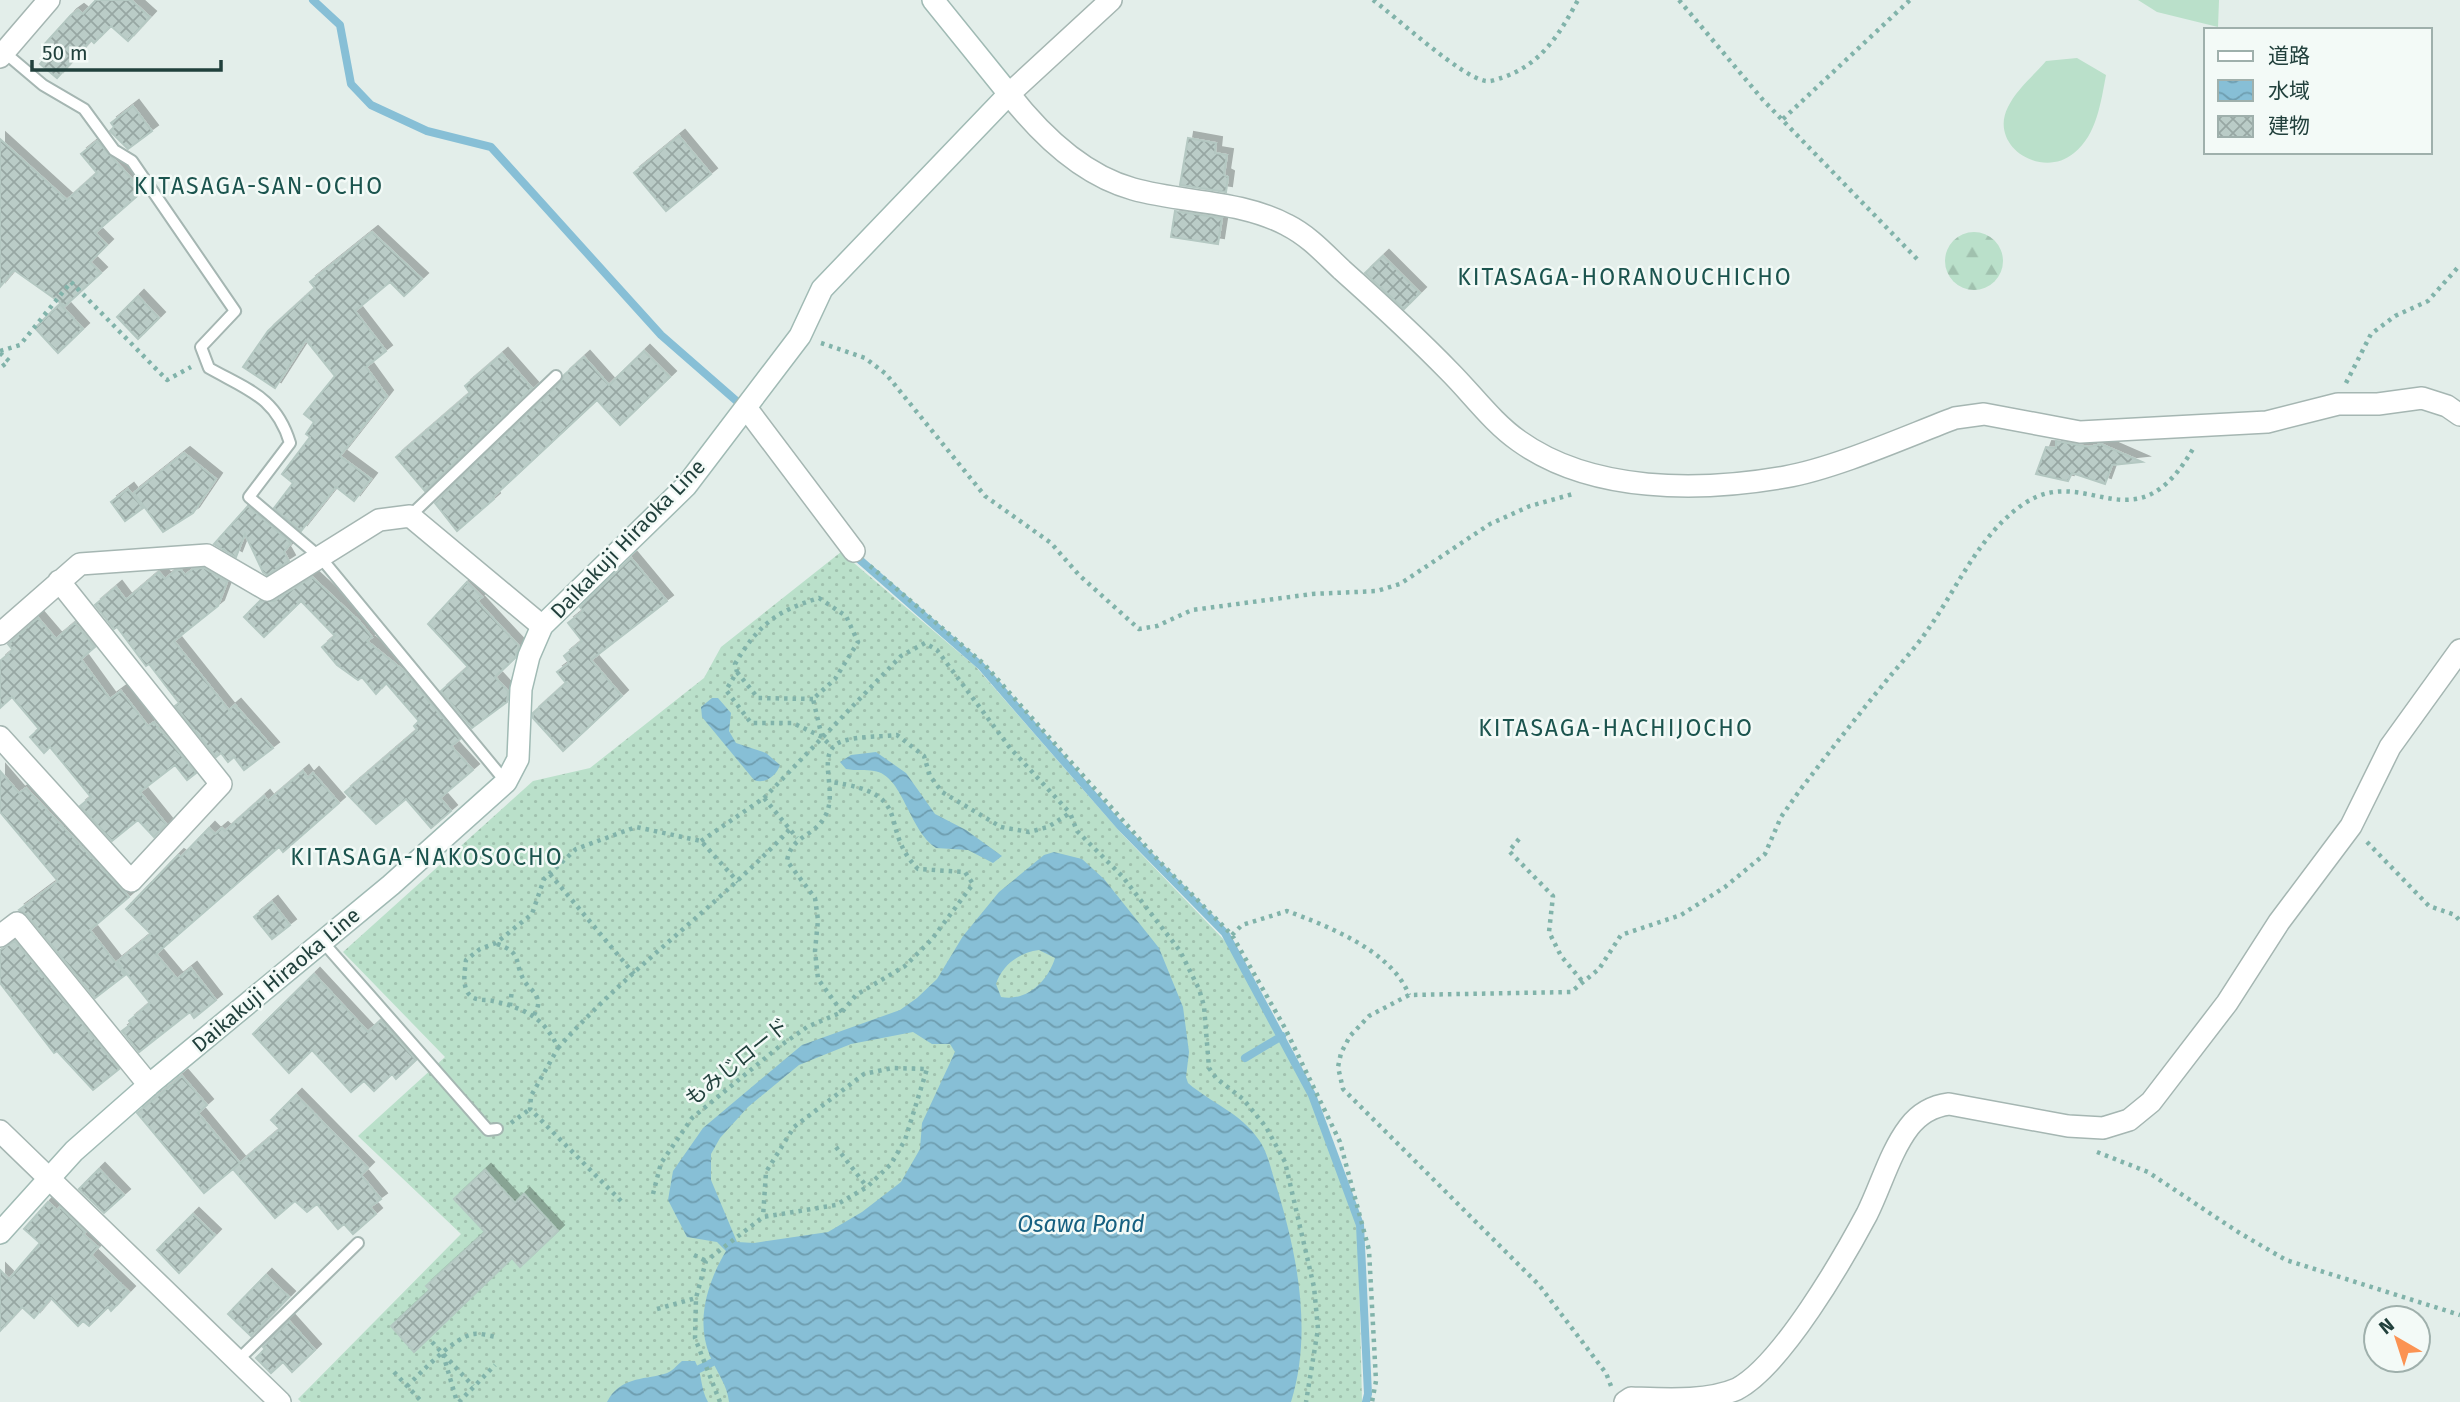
<svg xmlns="http://www.w3.org/2000/svg" width="2460" height="1402" font-family="'Fira Sans','Noto Sans JP',sans-serif">
  <style>
    .grass { fill: #bae0ca }
    .forest { fill: url(#forest-firs) }
    .garden { fill: url(#garden-dots) }
    .water { fill: url(#water-waves); fill-rule: evenodd }
    .lines { fill: none; stroke-linecap: round; stroke-linejoin: round }
    .stream { stroke: #87bfd6; stroke-width: 8 }
    .building { fill: url(#building-cross-hatch); stroke: #b4c8c2; stroke-width: 2; filter: url(#shadow) }
    .service-casing { stroke: #a5b6b2; stroke-width: 14 }
    .minor-casing { stroke: #a5b6b2; stroke-width: 24 }
    .secondary-casing { stroke: #a0bab4; stroke-width: 24 }
    .path { stroke: #81b3aa; stroke-width: 4.5; stroke-dasharray: 3.5 5; stroke-linecap: butt }
    .service { stroke: #fff; stroke-width: 10 }
    .minor { stroke: #fff; stroke-width: 21 }
    .secondary { stroke: #fff; stroke-width: 21 }
    .labels { text-anchor: middle; stroke-width: 5; stroke-linejoin: round; paint-order: stroke }
    .street-label { font-size: 21px; fill: #21403c; stroke: #f3faf7 }
    .neighbourhood-label { font-size: 23px; letter-spacing: 2px; fill: #1b544e; stroke: #f3faf7 }
    .water-label { font-size: 23px; font-style: italic; fill: #166081; stroke: #f3faf7 }
  </style>
  <defs>
    <pattern id="forest-firs" width="22" height="20" patternUnits="userSpaceOnUse" patternTransform="scale(1.75)"><rect width="22" height="20" fill="#bae0ca"/><path d="M5 1l3.5 6h-7zM16 11l3.5 6h-7z" fill="#a0c1ae"/></pattern>
    <pattern id="garden-dots" width="8" height="8" patternUnits="userSpaceOnUse" patternTransform="scale(1.75)"><rect width="8" height="8" fill="#bae0ca"/><path d="M2 2h.1M6 6h.1" fill="none" stroke="#a0c1ae" stroke-width="1.8" stroke-linecap="round"/></pattern>
    <pattern id="water-waves" width="16" height="10" patternUnits="userSpaceOnUse" patternTransform="scale(1.75)"><rect width="16" height="10" fill="#87bfd6"/><path d="M0 5q4-4 8 0t8 0" fill="none" stroke="#6e9daf"/></pattern>
    <pattern id="building-cross-hatch" width="8" height="8" patternUnits="userSpaceOnUse" patternTransform="scale(1.75)"><rect width="8" height="8" fill="#baccc7"/><path d="M0 0l8 8M0 8l8-8" fill="none" stroke="#97a7a3"/></pattern>
    <filter id="shadow"><feDropShadow dx="6" dy="-6" stdDeviation="0" flood-color="#0004"/></filter>
  </defs>
  <rect width="100%" height="100%" fill="#e3eeea"/>
  <!-- grass -->
  <path class="grass" d="M2138,0h81l-1,27 -61,-15z
    M2077,58l29,17c-5,26 -9,60 -32,78 -32,27 -86,-7 -66,-46 8,-17 26,-32 38,-46z"/>
  <!-- forest -->
  <path class="forest" d="M1945 261a29 29 0 1 1 58 0a29 29 0 1 1-58 0Z"/>
  <!-- garden -->
  <path class="garden" d="M841,552l135,115 145,166 105,109 76,135 56,149 4,176h-1061l-3,-3 163,-165 -103,-98 87,-79 -102,-105 190,-171 57,-13 114,-90 17,-31z"/>
  <!-- water -->
  <path class="water" d="M712,698h6l13,15 -2,18 7,12 30,10 14,12c-3,10 -15,20 -26,15l-52,-63 -1,-10z
    M876,752l30,21 29,41 31,16 36,26 -9,7 -25,-13 -32,-2c-28,-19 -33,-73 -62,-77 -8,-2 -18,0 -28,-2l-6,-7 11,-7z
    M1054,852l28,7 22,20 55,69 24,59 6,45 -3,25 2,6c23,20 53,30 71,57 9,13 12,30 17,45 21,68 37,147 15,217h-562c-2,-18 -12,-29 -19,-46 -15,-35 -2,-75 16,-105l-9,-9 -30,-5 -19,-37 5,-29 30,-43 99,-83 98,-35 17,-12 20,-19 26,-43 36,-44 45,-37zM1039,950l16,8c-7,23 -28,44 -54,39l-5,-13c6,-19 24,-32 43,-34zM913,1032l19,12h18l5,8 -33,71 -2,26 -19,33 -39,30 -34,20 -74,11 -17,-1 -26,-62v-26l9,-16 28,-31 51,-42 52,-21z
    M682,1361h13c8,15 5,27 13,41h-101c13,-25 35,-22 57,-28 7,-1 13,-9 18,-13z"/>
  <g class="lines">
    <!-- stream -->
    <path class="stream" d="M313,0l27,25 11,59 20,21 56,26 64,16 170,188 79,69
      M852,553l129,113 139,160 105,107 87,162 48,130 8,169 -2,8
      M1245,1058l37,-22
      M699,1369l14,-7"/>
  </g>
  <!-- building -->
  <path class="building" d="M96,0h35l19,17 -22,24 -17,-15 -17,17 -3,-3 -34,38 -17,-14 9,-10 -7,-7 29,-32 7,-5 5,4z
    M133,106l19,25 -24,18 -18,-18 4,-4 -3,-4z
    M679,136l32,38 -45,37 -32,-38z
    M1188,138l28,5 -1,10 12,2 -3,20 4,2 -2,15 -46,-7z
    M0,139l67,61 30,-27 -16,-19 16,-13 46,50 -48,42 12,12 -17,17 11,11 -36,33 -51,-36 -14,17z
    M1175,211l47,7 -4,26 -47,-7z
    M372,232l50,47 -18,17 -14,-14 -35,29 31,40 -20,16 21,29 -47,60 31,23 -17,22 -18,-14 -35,44 -27,-23 19,-25 -11,-9 28,-37 -4,-3 8,-12 -10,-8 31,-38 -29,-36 -31,48 -32,-21 25,-36 47,-43 -5,-6z
    M1383,256l37,37 -16,16 -39,-36z
    M138,296l21,22 -21,21 -21,-22z
    M60,304l23,25 -25,24 -23,-25z
    M644,351l26,26 -50,48 -23,-25 -104,97 1,2 -37,32 -22,-28 126,-121 3,-7 20,-18 25,28z
    M502,354l30,34 -107,103 -29,-34 74,-64 -5,-7z
    M2056,441l33,6 12,-3 41,18 -30,3 -7,19 -33,-11 -4,8 -32,-7 10,-27 10,1z
    M184,453l32,26 -23,34 -30,19 -29,-39z
    M128,489l15,19 -18,13 -14,-19z
    M248,506l43,37 -7,9 5,9 -22,14 -4,-3 -18,-38 -9,23 -22,-13z
    M631,558l36,43 -76,59 31,36 -59,55 -30,-33v-5l33,-30 -9,-11 12,-9 -5,-7 18,-15 -14,-18 15,-12 -3,-4z
    M204,568l23,14 -9,24 -44,35 55,69 6,-5 38,43 -29,22 -10,-13 -6,5 -7,-9 -5,4 -41,-51 4,-3 -30,-39 -3,2 -29,-39 -3,2 -19,-24 21,-18 10,13 33,-28 6,7 11,-9h5l4,5 8,-6z
    M312,577l47,44 13,16 -5,4 37,30 56,68 -9,7 22,24 -33,28 11,13 -20,17 -25,-29 -30,25 -31,-32 72,-62 -3,-4 5,-5 -33,-38 -10,11 -14,-17 -4,3 -21,-15 -15,-18 13,-11 -34,-35 -37,36 -20,-20 16,-16h14z
    M467,582l15,15 -5,4 42,45 -4,12 -20,19 13,14 -1,11 -35,26 -31,-37 27,-24 -40,-43z
    M38,618l18,21 19,-16 20,24 -14,12 29,40 11,-8 27,35 6,-4 42,51 -9,7 -12,-15 -35,27 26,32 -12,13 -16,-17 -26,21 -32,-35 11,-9 -41,-50 -6,6 -14,-16 9,-8 -27,-32 -12,11v-47l13,-11 -5,-6z
    M0,771l19,22 7,-5 103,109 -39,33 35,45 -30,23 -68,-83 -8,-5 39,-29 -58,-69z
    M303,771l5,7 5,-5 26,30 -56,49 -4,-5 -123,107 21,25 14,-11 25,32 -22,18 -4,-6 -51,40 -17,-21 9,-7 -2,-3 21,-18 -33,-41 34,-28 -25,-25 52,-54 3,2 28,-29 6,6 7,-6 3,3 39,-35 4,5z
    M272,902l18,23 -18,14 -18,-22z
    M15,941l104,128 -26,21 -36,-39 -3,2 -54,-70v-33z
    M314,974l54,58 13,-12 35,40 -20,19 -4,-5 -18,17 -10,-10 -13,11 -39,-42 -23,23 -36,-39z
    M182,1076l25,29 -9,8 42,50 -36,30 -67,-80z
    M296,1095l72,73 -7,7 20,24 -11,8 6,7 -23,20 -9,-10 -6,5 -21,-25 -10,8 -12,-11 -20,17 -42,-49 47,-40 -9,-9z
    M99,1169l25,26 -20,18 -25,-24z
    M485,1170l30,33 9,-9 34,37 -38,36 -8,-9 -98,94 -23,-26 39,-36 -4,-4 59,-54 -31,-33z
    M48,1202l9,8 3,-3 25,25 -2,2 15,13 -7,8 38,37 -18,19 -3,-4 -19,19 -6,-5 -5,5 -27,-28 -17,20 -12,-11 -22,24v-61l9,9 31,-36 -16,-14z
    M193,1214l22,21 -36,38 -22,-23z
    M266,1275l23,22 -38,39 -23,-22z
    M289,1321l26,29 -23,22 -9,-10 -12,11 -15,-15 9,-9 -2,-2z"/>
  <g class="lines">
    <defs>
      <path id="service" d="M4,52l39,33 41,24 30,41 18,11 103,150 -34,36 8,21c39,22 67,29 81,75l-41,54 72,61 185,224
        M410,516l146,-140
        M322,941l166,189 9,-1
        M239,1359l119,-116"/>
      <path id="minor" d="M1111,0l-102,94c32,41 73,81 124,95 50,14 107,11 154,36 22,11 38,29 55,45 37,33 73,66 108,102 22,22 43,51 69,69 73,52 181,51 266,36 51,-9 120,-40 170,-59l29,-4 96,18 187,-10 71,-18h40l44,-6 25,8 13,9
        M0,57l49,-57
        M747,409l107,142
        M0,634l80,-70 127,-9 60,35 112,-70 31,-4 132,110
        M0,737l131,144 90,-97 -162,-203
        M0,936l17,-13 132,162
        M0,1131l280,271
        M1625,1402l6,-4c33,1 76,4 106,-9 45,-24 106,-130 130,-175 14,-28 23,-62 42,-87 10,-13 24,-21 40,-23l119,22 35,2 26,-8 22,-18 76,-99 52,-81 72,-96 39,-79 70,-97"/>
      <path id="secondary" d="M0,1233l74,-82 75,-66 242,-200 115,-103 12,-23 3,-70 8,-33 13,-30 144,-140 114,-150 22,-47 187,-195 -76,-94"/>
    </defs>
    <!-- service casing -->
    <use href="#service" class="service-casing"/>
    <!-- minor casing -->
    <use href="#minor" class="minor-casing"/>
    <!-- secondary casing -->
    <use href="#secondary" class="secondary-casing"/>
    <!-- path -->
    <path class="path" d="M1373,0c23,17 89,78 113,81 5,1 11,-2 15,-3 40,-13 58,-43 77,-78
      M1679,0l84,100 154,159
      M1783,119l127,-119
      M821,343l44,15 21,16 99,122 66,47 28,32 60,54 18,-3 35,-16 120,-16 65,-3 23,-7 90,-60 40,-18 43,-12
      M0,351l20,-6 51,-63 96,98 24,-13
      M0,353l9,8 -9,7
      M2346,383l25,-49 24,-18 33,-15 32,-36
      M870,566l114,98 175,197 73,74 53,93 55,114 29,108 7,131 -4,21
      M737,672l21,26 55,1
      M822,737l-29,-14h-42l-25,-33 11,-18 -2,-8c23,-39 41,-53 84,-66l27,18 12,26 -23,37 -22,20 9,38 10,10
      M764,798l137,-142 24,-13 12,7 73,98 60,65
      M1519,839l-10,12 44,45 -4,36 12,24 22,26
      M701,841l63,-43 33,40
      M2367,842l62,64 26,9 5,6
      M550,874l84,100
      M1232,935l10,-10 45,-14c41,15 105,40 122,84
      M497,944c27,9 16,19 28,38 4,6 12,11 13,19 1,5 -2,10 -5,16
      M510,1006l2,-16
      M842,1012l-24,-33 -3,-28 3,-31 -3,-22 -28,-37c4,-25 26,-24 37,-43 17,-26 -12,-67 19,-77 15,-5 37,-4 54,-6l27,21 6,20 12,16 59,35 28,5 19,-5 22,-14 7,18 45,45 58,75 19,38 5,17 5,62 7,10 27,21 23,28 19,35 29,125 4,42 -12,73
      M558,1048c71,-80 160,-142 233,-220
      M511,1123l19,-14
      M836,1147l31,40
      M2097,1152l51,20 90,60 48,28 174,55
      M653,1194l8,-31 31,-45 88,-72 27,-19 35,-15 14,-17 49,-29 27,-27 41,-55 -8,-12 -47,-3c-42,-43 0,-75 -87,-87
      M621,1201l-91,-92 1,-13 27,-48c-13,-30 -34,-40 -65,-47 -8,-2 -19,1 -25,-8 -6,-9 -3,-23 -2,-33l14,-11 16,-6 36,-29 12,-35 32,-30 60,-22 65,14 37,41
      M694,1255l12,6
      M657,1309l39,-11
      M432,1342l41,44
      M443,1354l14,48
      M394,1372l28,30
      M407,1386c15,-14 48,-50 67,-52 7,-1 16,2 23,3
      M1611,1386l-5,-13 -67,-88 -196,-196 -5,-22 3,-14 9,-17 19,-20 40,-21 162,-3 28,-23 22,-34 60,-20 44,-28 40,-33 16,-37 19,-27c27,-35 54,-70 82,-104 15,-19 33,-37 47,-58 30,-43 51,-95 96,-125 63,-41 110,48 169,-56
      M459,1402l36,-37
      M720,1402l-25,-64 1,-40 10,-37 57,-44 73,-12 31,-18 24,-23 14,-24 22,-71 -35,-1 -28,6 -70,53 -28,45 -3,45"/>
    <!-- service -->
    <use href="#service" class="service"/>
    <!-- minor -->
    <use href="#minor" class="minor"/>
    <!-- secondary -->
    <use href="#secondary" class="secondary"/>
  </g>
  <g class="labels">
    <!-- street labels -->
    <g class="street-label">
      <text transform="translate(628 539) rotate(-46)" y="7">Daikakuji Hiraoka Line</text>
      <text transform="translate(276 980) rotate(-40)" y="7">Daikakuji Hiraoka Line</text>
      <text transform="translate(737 1062) rotate(-39)" y="7">もみじロード</text>
    </g>
    <!-- neighbourhood labels -->
    <g class="neighbourhood-label">
      <text x="259" y="194">KITASAGA-SAN-OCHO</text>
      <text x="1625" y="285">KITASAGA-HORANOUCHICHO</text>
      <text x="1616" y="736">KITASAGA-HACHIJOCHO</text>
      <text x="427" y="865">KITASAGA-NAKOSOCHO</text>
    </g>
    <!-- water labels -->
    <g class="water-label">
      <text x="1081" y="1232">Osawa Pond</text>
    </g>
  </g>
  <!-- legend -->
  <rect x="2204" y="28" width="228" height="126" fill="#f3faf7" stroke="#9fb0ac" stroke-width="2"/>
  <rect x="2218" y="51" width="35" height="10" fill="#ffffff" stroke="#9fb0ac" stroke-width="2"/>
  <text x="2268" y="63" font-size="21" fill="#21403c">道路</text>
  <rect x="2218" y="80" width="35" height="21" fill="url(#water-waves)" stroke="#9fb0ac" stroke-width="2"/>
  <text x="2268" y="98" font-size="21" fill="#21403c">水域</text>
  <rect x="2218" y="116" width="35" height="21" fill="url(#building-cross-hatch)" stroke="#9fb0ac" stroke-width="2"/>
  <text x="2268" y="133" font-size="21" fill="#21403c">建物</text>
  <!-- north arrow -->
  <g transform="translate(2397 1339) rotate(321)"><circle r="33" fill="#f3faf7" stroke="#9fb0ac" stroke-width="2"/>
  <path d="M0-5L12 26L0 18L-12 26Z" fill="#fb9353"/>
  <text y="-10" font-size="19" font-weight="bold" text-anchor="middle" fill="#21403c">N</text>
  </g>
  <!-- scale -->
  <path d="M32 60v10h189v-10" fill="none" stroke="#21403c" stroke-width="3.5"/>
  <text x="42" y="60" font-size="21" fill="#21403c" stroke="#f3faf7" stroke-width="5" paint-order="stroke">50 m</text>
</svg>
